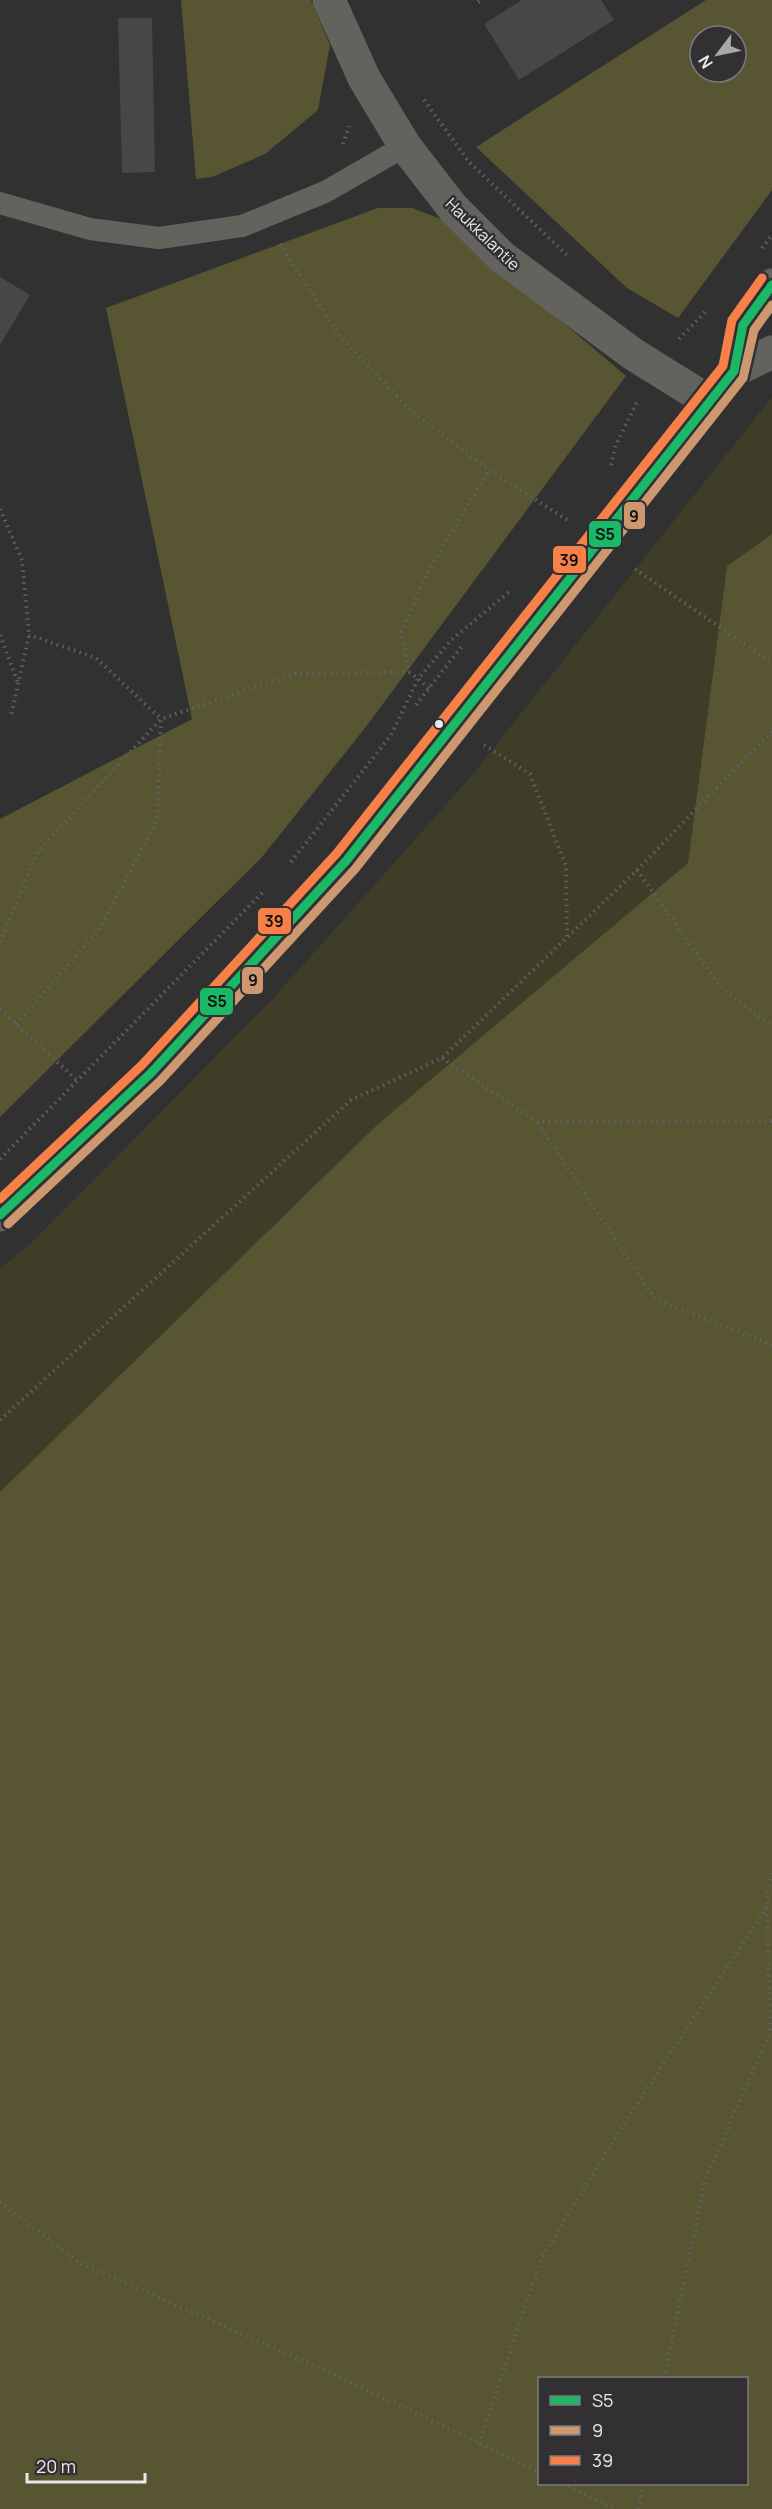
<svg xmlns="http://www.w3.org/2000/svg" width="772" height="2509" font-family="Manrope,sans-serif">
  <style>
    .green { fill: #3e3d28 }
    .forest { fill: #575532; fill-rule: evenodd }
    .building { fill: #484648 }
    .lines { fill: none; stroke-linecap: round; stroke-linejoin: round }
    .path { stroke: #61615f; stroke-width: 4; stroke-dasharray: 1.5 4.5; stroke-linecap: butt }
    .service { stroke: #63635e; stroke-width: 22 }
    .minor { stroke: #63635e; stroke-width: 33 }
    .tertiary { stroke: #63635e; stroke-width: 33 }
    .bus-1-casing { stroke: #323032; stroke-width: 14 }
    .bus-2-casing { stroke: #323032; stroke-width: 14 }
    .bus-3-casing { stroke: #323032; stroke-width: 14 }
    .bus-1 { stroke: #1ab867; stroke-width: 9 }
    .bus-2 { stroke: #cd976f; stroke-width: 9 }
    .bus-3 { stroke: #f78048; stroke-width: 9 }
    .bus-dot { fill: #e9e8ea; stroke: #323032; stroke-width: 2 }
    .labels { text-anchor: middle; stroke-width: 5; stroke-linejoin: round; paint-order: stroke }
    .street-label { font-size: 16px; fill: #e9e8ea; stroke: #323032 }
    .line-badge { stroke: #323032; stroke-width: 2 }
    .pale-badge-label { font-size: 16px; text-anchor: middle; font-weight: bold; fill: #111 }
  </style>
  <rect width="100%" height="100%" fill="#313131"/>
  <!-- green -->
  <path class="green" d="M772,397v137l-45,32 -39,297 -310,261 -378,368v-223l31,-26 238,-240 200,-224z"/>
  <!-- forest -->
  <path class="forest" d="M181,0h130l19,45 -12,65 -53,44 -53,23 -16,2z
    M706,0h66v190l-94,128 -51,-30 -151,-141zM700,36h36v36h-36z
    M378,208h34l29,11 185,157 -261,352 -103,129 -262,260v-298l192,-100 -86,-411z
    M772,534v1975h-772v-1017l378,-368 310,-261 39,-297zM746,2378v106h-206v-106z"/>
  <!-- building -->
  <path class="building" d="M522,0h79l13,20 -95,60 -35,-56z
    M118,18h34l3,154 -33,1z
    M0,277l30,18 -30,50z"/>
  <g class="lines">
    <!-- path -->
    <path class="path" d="M478,2l3,-2
      M424,100l45,62 100,95
      M343,144l6,-18
      M280,244l59,91 71,75 79,60 80,51
      M762,248l10,-13
      M679,339l28,-29
      M611,465l4,-18 23,-47
      M0,509l22,51 7,75 -18,81
      M635,569l137,94
      M0,635l18,48
      M429,688l-20,-16 -8,-39 25,-58 63,-105
      M416,705l46,-59
      M484,745l46,29 36,92 1,71
      M291,862l100,-127 27,-56 33,-39 59,-49
      M637,870l85,119 50,37
      M0,942l38,-91 123,-132 132,-45 116,-2
      M0,1009l78,72
      M16,1024l83,-94 58,-110 4,-101 -65,-61 -67,-23
      M442,1058l96,64 234,-1
      M538,1123l117,176 117,46
      M0,1159l265,-269
      M0,1420l351,-320 91,-42 195,-188 135,-139
      M770,2030l-3,-137 5,-20
      M0,2202l78,60 264,116 198,94
      M664,2378l41,-198 67,-152
      M479,2444l63,-187 80,-130 146,-222
      M563,2484l54,25
      M638,2509l5,-25"/>
    <!-- service -->
    <path class="service" d="M0,203l90,26 69,9 83,-12 83,-34 80,-46"/>
    <!-- minor -->
    <path class="minor" d="M329,0l35,78 41,68 48,62 49,49 131,97 77,48"/>
    <!-- tertiary -->
    <path class="tertiary" d="M734,371l9,-46 29,-40
      M0,1215l151,-142 195,-212 388,-490 38,-19"/>
    <defs>
      <path id="bus-1" d="M0,1215l151,-142 195,-212 388,-490 9,-46 29,-40"/>
      <path id="bus-2" d="M8,1224l152,-143 195,-212 388,-491 11,-48 18,-25"/>
      <path id="bus-3" d="M0,1199l142,-134 195,-212 386,-487 9,-46 30,-42"/>
    </defs>
    <!-- bus-1 casing -->
    <use href="#bus-1" class="bus-1-casing"/>
    <!-- bus-2 casing -->
    <use href="#bus-2" class="bus-2-casing"/>
    <!-- bus-3 casing -->
    <use href="#bus-3" class="bus-3-casing"/>
    <!-- bus-1 -->
    <use href="#bus-1" class="bus-1"/>
    <!-- bus-2 -->
    <use href="#bus-2" class="bus-2"/>
    <!-- bus-3 -->
    <use href="#bus-3" class="bus-3"/>
  </g>
  <!-- markers -->
  <circle class="bus-dot" cx="439" cy="724" r="5"/>
  <g class="labels">
    <!-- street labels -->
    <g class="street-label">
      <text transform="translate(483 234) rotate(44)" y="6">Haukkalantie</text>
    </g>
  </g>
  <g class="line-badge">
    <rect x="623" y="501" width="23" height="29" rx="6" fill="#cd976f"/>
    <rect x="588" y="520" width="34" height="28" rx="6" fill="#1ab867"/>
    <rect x="552" y="545" width="35" height="29" rx="6" fill="#f78048"/>
    <rect x="257" y="907" width="35" height="28" rx="6" fill="#f78048"/>
    <rect x="241" y="966" width="23" height="29" rx="6" fill="#cd976f"/>
    <rect x="199" y="987" width="35" height="29" rx="6" fill="#1ab867"/>
  </g>
  <g class="pale-badge-label">
    <text x="634" y="522">9</text>
    <text x="605" y="540">S5</text>
    <text x="569" y="566">39</text>
    <text x="274" y="927">39</text>
    <text x="253" y="986">9</text>
    <text x="217" y="1007">S5</text>
  </g>
  <!-- legend -->
  <rect x="538" y="2377" width="210" height="108" fill="#323032" stroke="#7b7a7c" stroke-width="1.5"/>
  <rect x="550" y="2396" width="30" height="9" fill="#1ab867" stroke="#7b7a7c" stroke-width="1.5"/>
  <text x="592" y="2407" font-size="18" fill="#e9e8ea">S5</text>
  <rect x="550" y="2426" width="30" height="9" fill="#cd976f" stroke="#7b7a7c" stroke-width="1.5"/>
  <text x="592" y="2437" font-size="18" fill="#e9e8ea">9</text>
  <rect x="550" y="2456" width="30" height="9" fill="#f78048" stroke="#7b7a7c" stroke-width="1.5"/>
  <text x="592" y="2467" font-size="18" fill="#e9e8ea">39</text>
  <!-- north arrow -->
  <g transform="translate(718 54) rotate(238)"><circle r="28" fill="#323032" stroke="#7b7a7c" stroke-width="1.5"/>
  <path d="M0-4.5L10 22L0 15L-10 22Z" fill="#a9a8a9"/>
  <text y="-9" font-size="16" font-weight="bold" text-anchor="middle" fill="#e9e8ea">N</text>
  </g>
  <!-- scale -->
  <path d="M27 2473v9h118v-9" fill="none" stroke="#e9e8ea" stroke-width="3"/>
  <text x="36" y="2473" font-size="18" fill="#e9e8ea" stroke="#323032" stroke-width="4.5" paint-order="stroke">20 m</text>
</svg>
